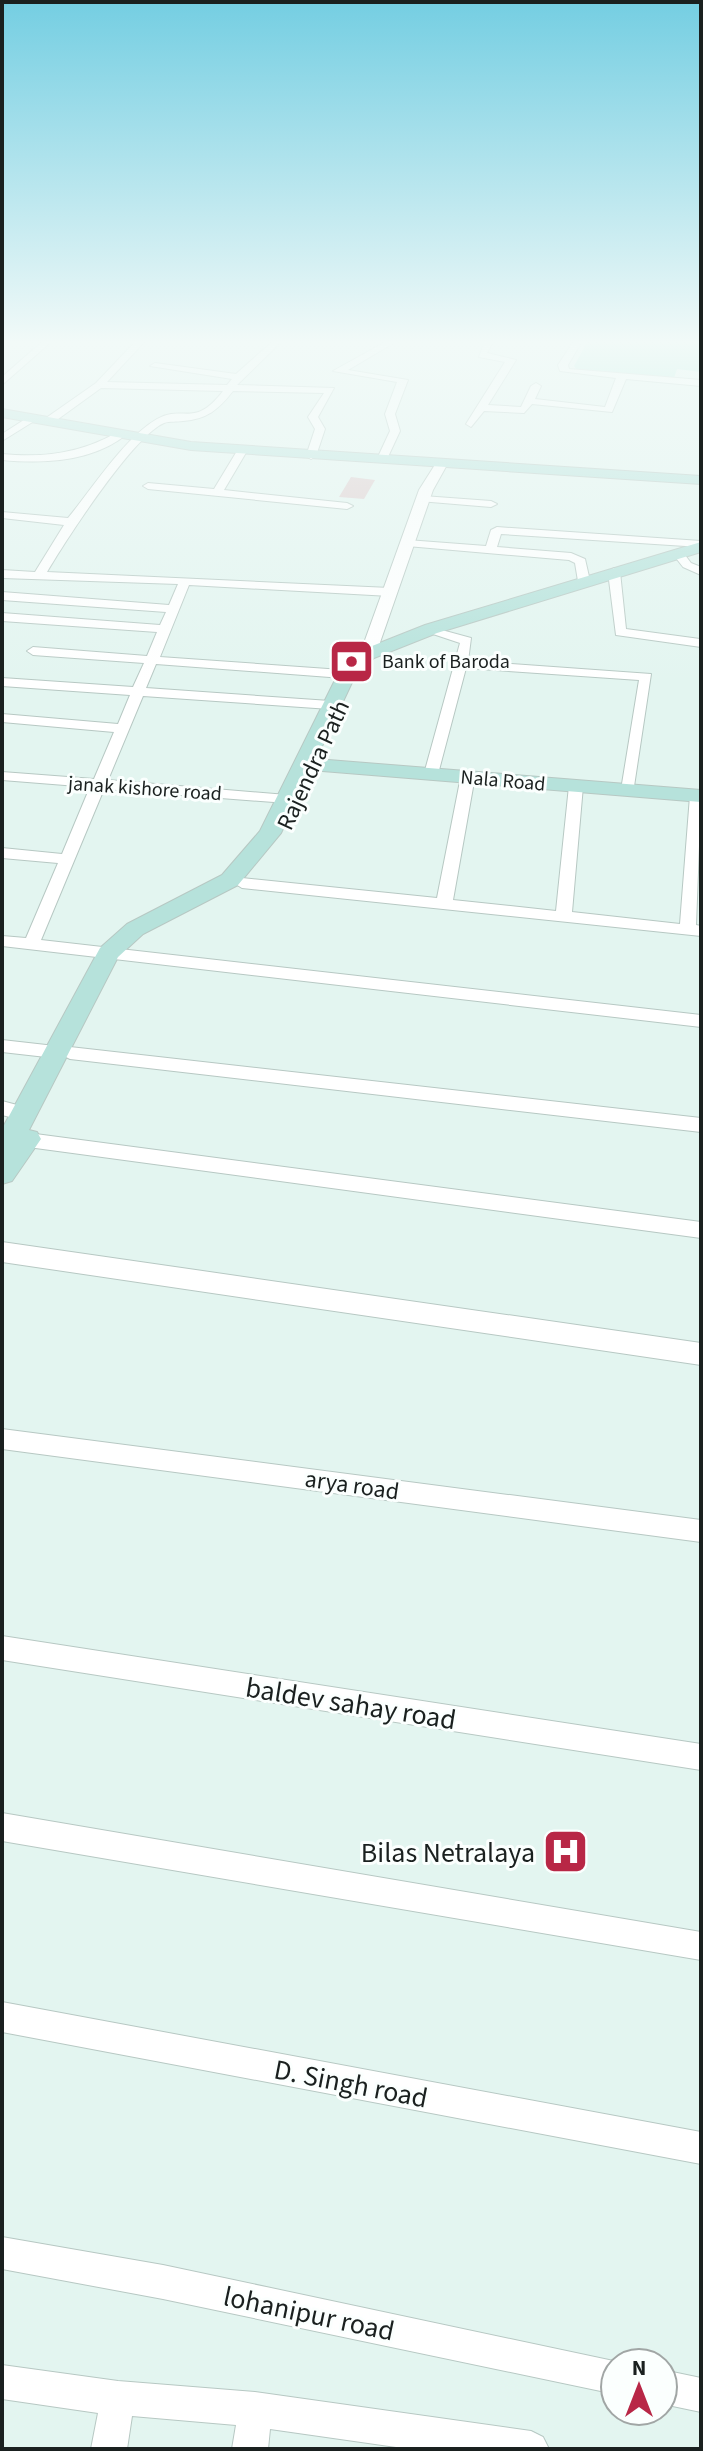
<svg xmlns="http://www.w3.org/2000/svg" width="703" height="2451" font-family="'Source Sans 3',sans-serif">
  <style>
    .green { fill: #9fead8 }
    .building { fill: #ddcbcc }
    .lines { fill: none; stroke-linecap: round; stroke-linejoin: round }
    .minor-casing { stroke: #b7c8c3; stroke-width: 2 }
    .tertiary-casing { stroke: #b7c8c3; stroke-width: 2 }
    .secondary-casing { stroke: #b7c8c3; stroke-width: 2 }
    .minor { fill: #fff; fill-rule: evenodd }
    .tertiary { fill: #fff; fill-rule: evenodd }
    .secondary { fill: #b6e2db; fill-rule: evenodd }
    .labels { text-anchor: middle; stroke-width: 6; stroke-linejoin: round; paint-order: stroke }
    .far-poi-label { font-size: 20px; fill: #1a201f; stroke: #fbfffe; text-anchor: start }
    .far-street-label { font-size: 20px; fill: #1a201f; stroke: #fbfffe }
    .street-label { font-size: 24px; fill: #1a201f; stroke: #fbfffe }
    .near-street-label { font-size: 28px; fill: #1a201f; stroke: #fbfffe }
    .near-poi-label { font-size: 28px; fill: #1a201f; stroke: #fbfffe; text-anchor: end }
  </style>
  <rect width="100%" height="100%" fill="#e3f5f0"/>
  <!-- green -->
  <path class="green" d="M588,341h113v31l-24,-3 -3,9 -98,-9 -2,-3z"/>
  <!-- building -->
  <path class="building" d="M351,477l24,3 -11,19 -25,-2z"/>
  <g class="lines">
    <defs>
      <path id="minor" d="M43,341h9l-50,44v-8z
        M136,341h9l-38,41 120,3 5,-6 -82,-13 5,-3 81,11 37,-33h9l-45,44 97,3 -16,29 7,12 -9,27 -5,3 -5,-3 9,-27 -7,-12 16,-24 -91,-2c-15,19 -26,28 -50,30 -5,1 -14,0 -19,2 -31,13 -98,117 -117,149l343,16 6,4 -6,4 -201,-11 -29,72 196,14 7,4 -7,4 -200,-15 -10,24 184,13 7,4 -7,4 -187,-13 -35,84 179,15 7,4 -7,4 -183,-14 -63,151 660,75v12l-699,-81v-10l24,2 32,-75 -56,-5v-10l60,6 28,-67 -88,-7v-8l92,7 20,-47 -112,-10v-8l116,10 12,-29 -128,-9v-8l131,9 11,-24 -111,-8 -6,-4 6,-4 114,9 10,-24 -155,-11v-8l158,12 6,-13 -164,-12v-8l167,13 9,-21 -176,-6v-8l33,2 29,-47 -62,-7v-6l66,6c24,-29 56,-80 89,-99 27,-15 37,10 66,-28l-122,-3 -47,34h-8v-4l50,-35z
        M387,341h10l-49,29 60,10 -13,34 5,17 -13,28 -5,3 -5,-3 13,-28 -5,-17 12,-32 -64,-11z
        M485,341h8l-6,12 29,7 -28,45 33,2 10,-21 5,-3 5,3 -6,13 70,8 11,-29 -56,-7 -2,-6 16,-24h8l-14,24 1,4 132,11v6l-75,-7 -14,33 -80,-8 -8,9 -40,-2 -13,16 -5,-3 39,-62 -26,-5z
        M30,416l9,2 -37,23v-7z
        M118,432l9,2c-34,28 -84,30 -125,26v-6c43,4 79,-1 116,-22z
        M242,448l5,3 -23,39 123,13 6,3 -6,3 -199,-20 -5,-3 5,-3 66,6 23,-38z
        M423,496l68,5 6,3 -6,3 -72,-6v-4z
        M497,527l204,14v6l-200,-13 -4,13 74,6 14,6 5,22 -6,4 -6,-4 -3,-18 -6,-3 -162,-14 -6,-3 6,-3 79,6 5,-16z
        M674,551h8l9,12 10,4v8l-18,-8 -11,-14z
        M614,568l6,4 6,57 74,10 1,8 -85,-12 -8,-63z
        M427,626l44,12 -3,23 183,13 -18,119h-10l-2,-3 18,-110 -173,-12 -28,106 -2,3h-10l-2,-3 36,-131 -33,-11z
        M468,772l7,4 -22,124 103,11 13,-125 7,-4 7,4 -11,126 108,12 10,-128 11,-3 -5,132 5,1v10l-459,-48 -8,-5 8,-5 195,20 24,-122z
        M2,1040l53,6 8,4 7,-3 631,71v14l-631,-73 -8,-4 -7,3 -53,-6z
        M2,1101l30,8 2,5 -9,7 -23,-6z
        M28,1133l673,89v16l-673,-91 -9,-7z
        M2,1429l699,91v22l-699,-93z
        M2,1636l699,108v26l-699,-110z
        M2,1813l699,119v28l-699,-119z
        M2,2002l699,130v32l-699,-132z
        M2,2237l161,28 460,98h-8v31l-452,-95 -161,-30z
        M2,2365l116,16 137,11 276,39 12,6 6,12h-139l-140,-20 -2,20h-36l4,-24 -104,-9 -5,33h-36l7,-36 -96,-14z
        M663,2370l38,8v34l-38,-8z"/>
      <path id="tertiary" d="M438,460l10,3 -15,27 -57,164 -3,3h-10l-3,-3 59,-164z
        M2,1242l699,101v22l-699,-103z"/>
      <path id="secondary" d="M2,409l189,33 510,34v8l-510,-34 -189,-33z
        M701,542v10l-264,81 -63,25 -19,18 -39,83 385,31v12l-391,-32 -29,63 -43,52 -95,49 -25,23 -89,173 8,2 4,7 -29,42 -10,3v-55l98,-181 27,-24 95,-49 38,-44 78,-157 24,-24 63,-25z"/>
    </defs>
    <!-- minor casing -->
    <use href="#minor" class="minor-casing"/>
    <!-- tertiary casing -->
    <use href="#tertiary" class="tertiary-casing"/>
    <!-- secondary casing -->
    <use href="#secondary" class="secondary-casing"/>
    <!-- minor -->
    <use href="#minor" class="minor"/>
    <!-- tertiary -->
    <use href="#tertiary" class="tertiary"/>
    <!-- secondary -->
    <use href="#secondary" class="secondary"/>
  </g>
  <!-- sky -->
  <linearGradient id="sky" x2="0" y2="1"><stop stop-color="#74cee2"/><stop offset="0.5" stop-color="#f2faf8"/><stop offset="1" stop-color="#f2faf8" stop-opacity="0"/></linearGradient>
  <rect width="703" height="684" fill="url(#sky)"/>
  <!-- icons -->
  <defs>
    <symbol id="bank-square" viewBox="-11 -11 22 22"><rect x="-9" y="-9" width="18" height="18" rx="4" fill="#b82746" stroke="#fbfffe"/><path d="M-6-4H6V4H-6ZM0-2.3a2.3 2.3 0 1 0 0 4.6a2.3 2.3 0 1 0 0-4.6Z" fill="#fff"/></symbol>
    <symbol id="hospital-square" viewBox="-11 -11 22 22"><rect x="-9" y="-9" width="18" height="18" rx="4" fill="#b82746" stroke="#fbfffe"/><path d="M-5-5h3v3.5h4V-5h3V5h-3V1.5h-4V5h-3Z" fill="#fff"/></symbol>
  </defs>
  <g fill-rule="evenodd">
    <use href="#bank-square" x="326" y="636" width="51" height="51"/>
    <use href="#hospital-square" x="540" y="1826" width="51" height="51"/>
  </g>
  <g class="labels">
    <!-- far-poi labels -->
    <g class="far-poi-label">
      <text x="382" y="668">Bank of Baroda</text>
    </g>
    <!-- far-street labels -->
    <g class="far-street-label">
      <text transform="translate(503 780) rotate(5)" y="7">Nala Road</text>
      <text transform="translate(145 788) rotate(4)" y="7">janak kishore road</text>
    </g>
    <!-- street labels -->
    <g class="street-label">
      <text transform="translate(313 765) rotate(-65)" y="8">Rajendra Path</text>
      <text transform="translate(352 1485) rotate(8)" y="8">arya road</text>
    </g>
    <!-- near-street labels -->
    <g class="near-street-label">
      <text transform="translate(351 1703) rotate(9)" y="10">baldev sahay road</text>
      <text transform="translate(351 2083) rotate(11)" y="10">D. Singh road</text>
      <text transform="translate(309 2313) rotate(12)" y="10">lohanipur road</text>
    </g>
    <!-- near-poi labels -->
    <g class="near-poi-label">
      <text x="535" y="1862">Bilas Netralaya</text>
    </g>
  </g>
  <!-- border -->
  <rect width="703" height="2451" fill="none" stroke="#1a201f" stroke-width="8"/>
  <!-- north arrow -->
  <g transform="translate(639 2387)"><circle r="38" fill="#fbfffe" stroke="#a1a6a5" stroke-width="2"/>
  <path d="M0-6L14 30L0 20L-14 30Z" fill="#b82746"/>
  <text y="-12" font-size="22" font-weight="bold" text-anchor="middle" fill="#1a201f">N</text>
  </g>
</svg>
